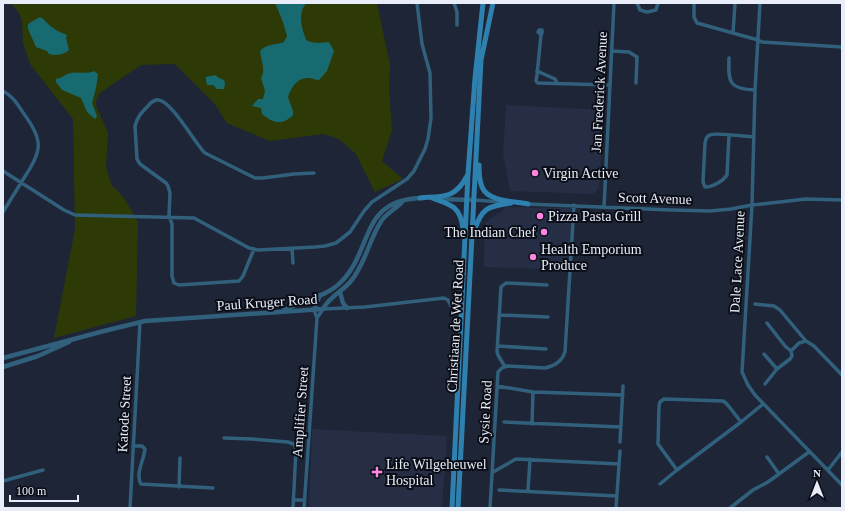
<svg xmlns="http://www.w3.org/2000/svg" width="845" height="511" font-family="Georgia,serif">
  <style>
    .built { fill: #262e45 }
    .green { fill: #2e3a06 }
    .water { fill: #176a6f }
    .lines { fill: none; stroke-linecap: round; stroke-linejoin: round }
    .minor { stroke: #31607d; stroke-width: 3.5 }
    .tertiary { stroke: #31607d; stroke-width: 4.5 }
    .secondary { stroke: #2e81ae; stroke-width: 5 }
    .poi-dot { fill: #fd86e2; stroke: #0b0e16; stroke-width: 1.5 }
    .labels { text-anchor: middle; stroke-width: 4; stroke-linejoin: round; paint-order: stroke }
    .street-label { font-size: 14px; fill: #e8edf9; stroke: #0b0e16 }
    .poi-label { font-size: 14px; fill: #e8edf9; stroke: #0b0e16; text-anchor: start }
  </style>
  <rect width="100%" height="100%" fill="#1e2536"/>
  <!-- built -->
  <path class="built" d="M506,105l98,5 -5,78 -6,6 -83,-3 -7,-37z
    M507,207l65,1 -4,62 -84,-3 1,-44z
    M312,429l135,7 -5,72h-133z"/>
  <!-- green -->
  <path class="green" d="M11,3h366l13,62 -1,25 3,40 -10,31 21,18 -28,13 -19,-38 -16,-14 -7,-3 -10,-3 -53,7 -43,-18 -13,-20 -39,-39 -34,1 -41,28 -4,8v4l12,28 -2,34 5,17 13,14 14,24 -2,94 -82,22 21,-109 -2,-110 -43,-55 -7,-22 -1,-21 -3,-8z"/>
  <!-- water -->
  <path class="water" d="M275,3h31c-1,3 -4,5 -4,8 -3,10 1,20 4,29 7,4 16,3 23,2l5,9 -7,20 -8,9c-4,0 -7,-2 -10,-2 -12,-1 -18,10 -21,19l5,14v4c-11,11 -20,8 -31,-1l-1,-6 -9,-2 6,-7h5l2,-8 -4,-13c5,-9 0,-17 -1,-27 6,-7 16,-6 24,-9l3,-6c-3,-12 -7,-22 -12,-33z
    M40,17c3,1 5,4 7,6 5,5 14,10 20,12l-1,3 3,12c-5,5 -14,6 -20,4l-2,-3 -11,-4 -8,-18v-5z
    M94,71l4,3 -2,14 -4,15 5,13 -2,3 -8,-7 -6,-14 -19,-8 -6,-8v-3c5,0 9,-5 15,-6 8,-2 15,2 23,-2z
    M215,75l4,3 5,2 1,3 -1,6h-7l-4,-4h-6l-1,-4v-4z"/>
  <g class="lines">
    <!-- minor -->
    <path class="minor" d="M454,3l3,9v13
      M637,3l3,7 7,2 9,-2 2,-7
      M694,3v14l3,6 61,17 4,2 80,5
      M760,3l-5,87 -3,115 -10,167 6,13 7,10 87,90
      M733,33l2,-30
      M541,35l1,-2v-3h-3l-1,2 3,3 -4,40 -1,6 2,2 72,2
      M612,51l17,1 8,5 -1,26
      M729,58c-1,24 0,31 26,32
      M537,71l18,8 2,4
      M3,91c10,5 15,14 21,23 20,27 18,36 0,64 -7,11 -14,23 -21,34
      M729,135l-2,40c-4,6 -14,12 -22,12l-2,-5 2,-39c1,-4 1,-7 5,-8 6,-3 36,2 44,2
      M3,171l61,39 11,5 119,3 55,30 9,2 57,-3 10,-1 11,-3 14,-11 14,-21 8,-9 35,-23 7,-8 11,-22 3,-10 3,-21 -1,-45 -8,-29 -5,-41
      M474,200l29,2
      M527,204l145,6 38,1 21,-2 21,-4 54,-6 36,1
      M604,207l10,-204
      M292,248l1,15
      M254,249l-11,27 -4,5 -60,4 -5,-2 -2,-7v-52l-3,-8 1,-23 -2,-7 -2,-3 -26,-19 -3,-5 -2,-33c2,-9 7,-14 13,-20 2,-3 5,-5 8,-6 14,-3 39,44 49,53l50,25h8l31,-4 20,-1
      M755,304l19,2 6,4 26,31 8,5 28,29
      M499,315l49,2
      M317,318l6,-9 42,-2 79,-9 4,2 3,6
      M767,323l18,23 6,5 8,-8 7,-2
      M498,346l48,3
      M764,354l13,15
      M505,367l-7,-12 -1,-3 4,-65 5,-4 41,2
      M765,384l12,-15 13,-10 2,-3 -1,-5
      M497,386l36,6 90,3
      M504,422l117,5
      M741,422l-64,48 -19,-26 1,-38 1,-4 4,-3 59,2 4,3 14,18 22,-18
      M532,424l1,-32
      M224,438l28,1 36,3 6,2 2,5 -3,59
      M620,442l3,-56
      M133,446h9l3,3c-1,11 -10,25 -4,35l72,4
      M767,457l12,17
      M828,470l14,-18
      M493,472l23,-13 103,5
      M3,481l40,-11
      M660,484l17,-14
      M179,487l1,-29
      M499,490l118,6
      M528,491l2,-32
      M293,500h12
      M130,508l10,-186
      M304,508l13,-190 -3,-8
      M490,508l8,-136 4,-4 4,-2 39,2c10,-2 17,-7 20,-16l9,-147
      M616,508l4,-57
      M730,508l23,-18 15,-8 41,-30"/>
    <!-- tertiary -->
    <path class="tertiary" d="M438,199l36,1
      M340,292l3,11 4,5
      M284,310c18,-10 41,-12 57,-28 33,-33 18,-83 82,-84
      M314,310l6,-15
      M3,358l101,-27 41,-10 178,-12c6,-12 20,-18 28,-28 15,-18 18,-42 31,-61 6,-8 14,-11 20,-18
      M3,367l35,-11 31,-14"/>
    <!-- secondary -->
    <path class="secondary" d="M479,165c0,7 0,15 3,22 6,15 32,14 46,17
      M420,198c23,-2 35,1 47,-22
      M432,198c18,6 28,8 31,30
      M474,232c7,-24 14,-26 37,-29
      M452,508l16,-334 7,-96 8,-75
      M458,508l23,-448 12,-57"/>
  </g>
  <!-- markers -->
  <g class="poi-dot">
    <circle cx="535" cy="173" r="4"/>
    <circle cx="540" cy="216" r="4"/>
    <circle cx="544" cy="232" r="4"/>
    <circle cx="533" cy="257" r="4"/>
    <path d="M375 466h4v4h4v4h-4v4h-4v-4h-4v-4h4z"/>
  </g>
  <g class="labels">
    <!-- street labels -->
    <g class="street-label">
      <text transform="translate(599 92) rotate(-87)" y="5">Jan Frederick Avenue</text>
      <text transform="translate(655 198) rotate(2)" y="5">Scott Avenue</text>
      <text transform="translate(737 262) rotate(-87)" y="5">Dale Lace Avenue</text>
      <text transform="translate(267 302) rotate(-4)" y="5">Paul Kruger Road</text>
      <text transform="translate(455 326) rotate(-87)" y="5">Christiaan de Wet Road</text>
      <text transform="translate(300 412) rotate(-86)" y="5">Amplifier Street</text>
      <text transform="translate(485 412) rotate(-87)" y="5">Sysie Road</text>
      <text transform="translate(124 414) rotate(-87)" y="5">Katode Street</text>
    </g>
    <!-- poi labels -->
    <g class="poi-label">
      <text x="543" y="178">Virgin Active</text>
      <text x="548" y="221">Pizza Pasta Grill</text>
      <text x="536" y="237" text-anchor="end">The Indian Chef</text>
      <text x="541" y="254">Health Emporium<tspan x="541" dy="16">Produce</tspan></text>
      <text x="386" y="469">Life Wilgeheuwel<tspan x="386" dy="16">Hospital</tspan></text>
    </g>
  </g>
  <!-- border -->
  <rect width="845" height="511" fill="none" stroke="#e8edf9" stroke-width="8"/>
  <!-- north arrow -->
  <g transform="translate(817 483)" stroke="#0b0e16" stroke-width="3" paint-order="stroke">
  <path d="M0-3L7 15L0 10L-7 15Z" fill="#e8edf9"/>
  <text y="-6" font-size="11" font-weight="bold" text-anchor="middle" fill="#e8edf9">N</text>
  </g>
  <!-- scale -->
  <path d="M10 495v6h68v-6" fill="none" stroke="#e8edf9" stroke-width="2"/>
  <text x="16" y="495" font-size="12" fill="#e8edf9" stroke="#0b0e16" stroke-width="3" paint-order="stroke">100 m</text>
</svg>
